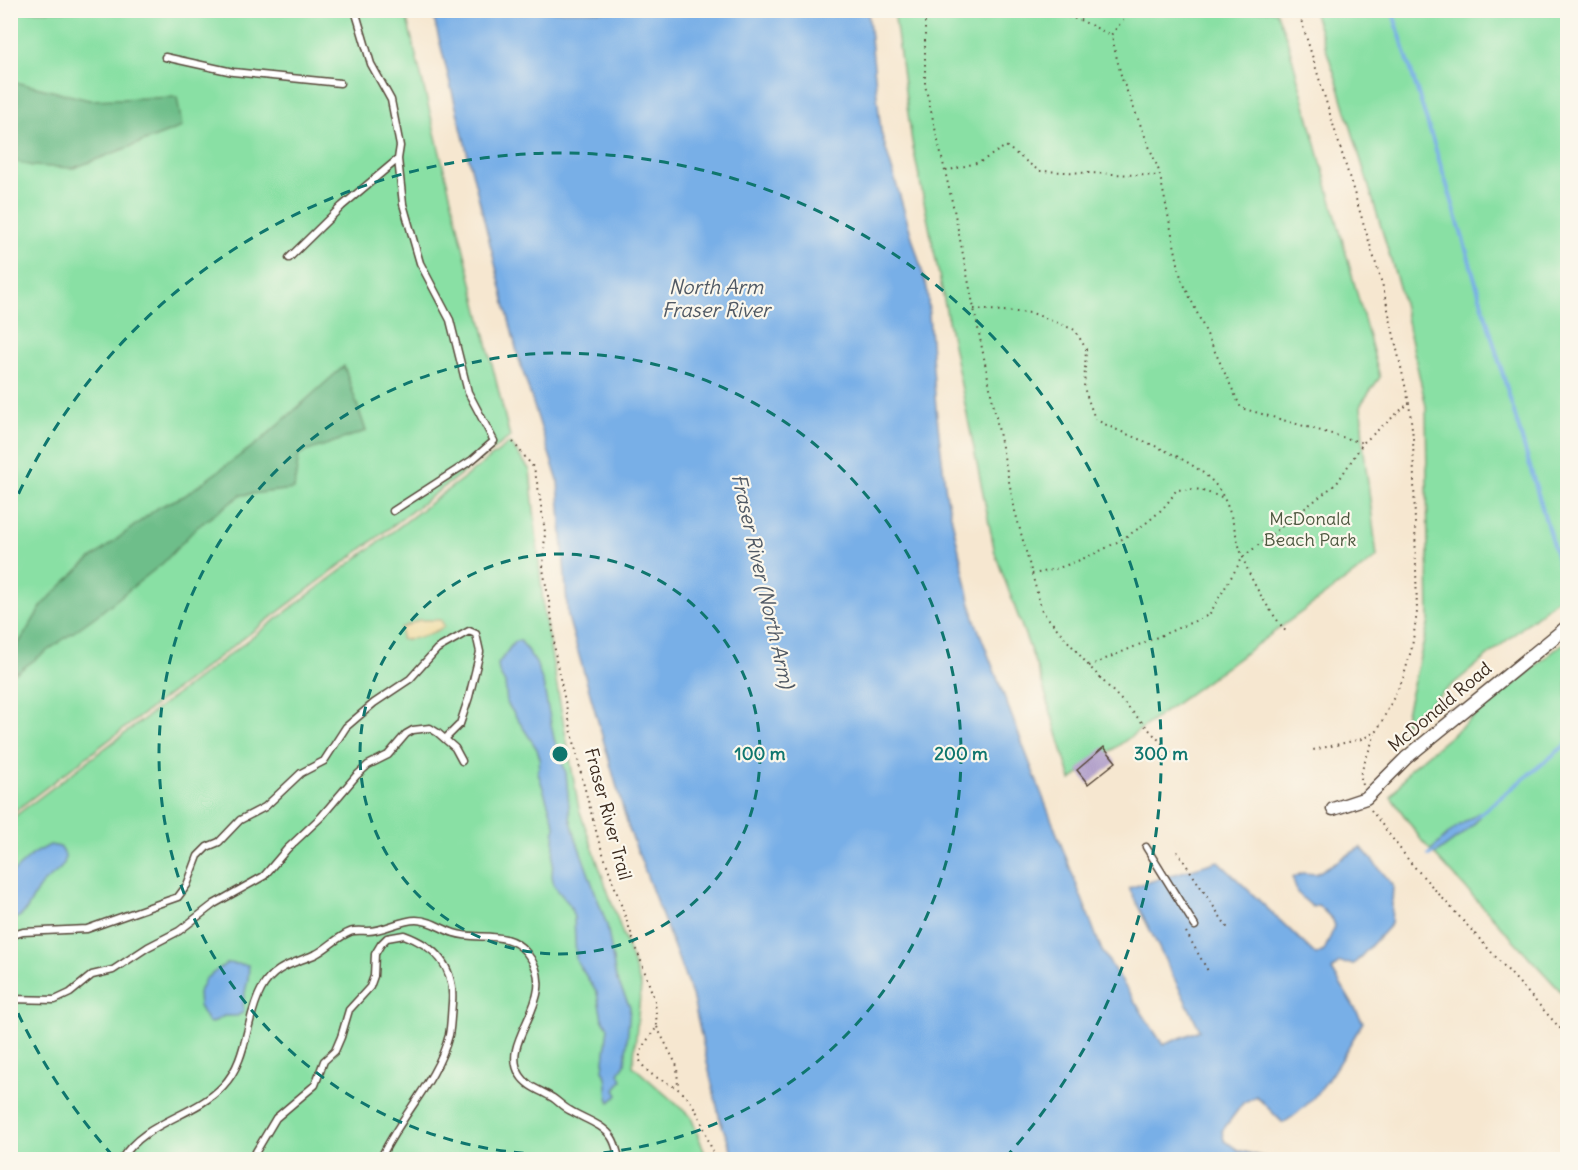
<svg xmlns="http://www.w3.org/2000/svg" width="1578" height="1170" font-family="Delius,sans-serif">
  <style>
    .green { fill: #89e0a4; stroke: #628561; stroke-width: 1.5 }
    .forest { fill: #6ebe8a; stroke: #547454; stroke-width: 1.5 }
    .sand { fill: #eeda9e; stroke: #94825e; stroke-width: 1.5 }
    .water { fill: #78afe7; stroke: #5a6c82; stroke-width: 1.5 }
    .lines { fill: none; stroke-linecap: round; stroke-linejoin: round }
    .stream { stroke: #78afe7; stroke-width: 4 }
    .building { fill: #b3a2cb }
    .lane-casing { stroke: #574639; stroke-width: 9 }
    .street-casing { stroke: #574639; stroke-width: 15 }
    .path { stroke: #574639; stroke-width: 2; stroke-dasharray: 1.5 4.5; stroke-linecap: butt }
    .lane { stroke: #fff; stroke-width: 6 }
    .street { stroke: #fff; stroke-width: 12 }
    .ring { fill: none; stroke: #0f766e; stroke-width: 3; stroke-dasharray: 10 8 }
    .labels { text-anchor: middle; stroke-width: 4.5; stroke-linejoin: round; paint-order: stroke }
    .park-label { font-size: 18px; fill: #4e5840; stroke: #fbf7ec }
    .street-label { font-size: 18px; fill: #3b2a1e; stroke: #fbf7ec }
    .water-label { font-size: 20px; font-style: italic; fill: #505964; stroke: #fbf7ec }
    .centre { fill: #0f766e; stroke: #fbf7ec; stroke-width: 3 }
    .ring-label { font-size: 18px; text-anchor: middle; font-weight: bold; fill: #0f766e; stroke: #fbf7ec; stroke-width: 4.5; stroke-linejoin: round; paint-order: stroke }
  </style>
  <rect width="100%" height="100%" fill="#fbf7ec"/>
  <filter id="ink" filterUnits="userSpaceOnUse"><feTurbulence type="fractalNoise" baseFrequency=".0167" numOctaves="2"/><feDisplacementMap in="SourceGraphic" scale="12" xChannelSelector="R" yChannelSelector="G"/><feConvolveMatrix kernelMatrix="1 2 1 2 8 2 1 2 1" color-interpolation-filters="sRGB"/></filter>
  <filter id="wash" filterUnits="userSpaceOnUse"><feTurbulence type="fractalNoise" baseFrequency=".008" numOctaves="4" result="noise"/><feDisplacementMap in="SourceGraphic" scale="24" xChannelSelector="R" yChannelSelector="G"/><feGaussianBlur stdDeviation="1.35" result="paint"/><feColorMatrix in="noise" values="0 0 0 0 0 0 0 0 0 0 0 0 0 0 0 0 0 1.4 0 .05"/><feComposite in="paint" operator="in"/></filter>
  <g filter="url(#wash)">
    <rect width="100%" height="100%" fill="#f6e7d0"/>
    <!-- green -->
    <path class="green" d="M10,11h395l105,426 -499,377z
      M894,11h382l11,28 93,338 -19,27 2,39 14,114 -306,223 -30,-101 -46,-126 -83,-411z
      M1313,11h254v580l-164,134 26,-104 -3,-215 -26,-116 -63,-209z
      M510,443l20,27 14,144 35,195 62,177 -8,80 58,51 16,42 -696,1v-341z
      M1567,640v358l-145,-157 -31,-44 19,-28z"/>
    <!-- forest -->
    <path class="forest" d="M11,81l78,19 88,-3 5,30 -108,41 -42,-2 -21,-6z
      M344,366l22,65 -67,23 -5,35 -53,6 -45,33 -33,35 -67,53 -80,57 -5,-17 32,-52 40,-39 76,-58 25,-11 76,-55z"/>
    <!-- sand -->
    <path class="sand" d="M419,620h22l3,6c-6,6 -35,16 -43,13v-11z"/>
    <!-- water -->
    <path class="water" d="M432,11h436l13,121 46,156 9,120 10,85 28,125 128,333 61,94 37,-15 -71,-142 89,-27 98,94 8,-4 11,-25 -2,-6 -15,-15 -5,2c-11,-9 -18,-14 -20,-29l9,-5 14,1 45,-27 32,38 -2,39 -37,40 -15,-1 -7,7 31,52c-22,36 -42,79 -80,101l-27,-27 -13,7 -21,28 2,9 14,10 32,9h-535l-15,-39 -28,-125 -64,-169 -60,-209 -10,-136 -40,-125z
      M520,640l16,23 7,20 11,56 12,34 4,44 6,22 31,86 9,53 14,29 -5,57 -6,9 3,7 -7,10 3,5 -8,7c-6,-10 0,-22 -7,-32l5,-43 -6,-8 -5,-26 -21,-33 -2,-42 -4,-13 -16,-19 -2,-10 3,-51 -17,-52 2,-14 -3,-10 -30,-46 -2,-20 -6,-11 -1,-8 16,-22z
      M1478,813l2,4c-13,17 -28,23 -44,37l-4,-5 22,-20z
      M50,845l10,2c15,17 -6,26 -17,36 -12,11 -14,36 -32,36v-45l22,-20z
      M227,963l21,2c4,15 -8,31 -4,47l-7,4h-13l-12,7 -4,-1 -9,-16 -1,-12 7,-15z"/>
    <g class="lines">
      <!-- stream -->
      <path class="stream" d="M1392,10l59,188 117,398
        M1475,818l93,-75
        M1429,855l8,-6"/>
    </g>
    <g id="blocks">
      <!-- building -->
      <path class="building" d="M1104,747l12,15 -28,22 -11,-14z"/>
    </g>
  </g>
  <g filter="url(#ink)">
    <use href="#blocks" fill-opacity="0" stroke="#574639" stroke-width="1.5"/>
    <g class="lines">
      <defs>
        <path id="lane" d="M355,10l16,54 20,36 9,46 -2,13 5,45 17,59 30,57 18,72 26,49 -22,19 -79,51
          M165,57l68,15 107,11
          M289,258l53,-52 56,-47
          M1146,847l49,79
          M10,936l13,-4 64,-3 91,-32 9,-12 11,-29 9,-9 12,-5 21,-22 25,-13 36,-34 23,-12 22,-34 28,-24 36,-24 27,-30 32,-18 7,3 4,18 -11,45 -9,27 -15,15
          M10,999l45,1 15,-7 22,-18 21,-5 35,-23 31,-16 35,-27 50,-28 23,-27 34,-32 35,-41 12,-11 20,-10 18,-21 7,-4 17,-2 8,5 17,15 7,13
          M121,1160c23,-39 73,-43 102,-74 25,-26 22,-66 38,-96 13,-24 32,-26 55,-36 12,-6 21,-17 34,-22 5,-2 12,-1 18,-1 16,0 32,-11 48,-11 15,0 25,9 38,13 24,8 53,-4 72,19 39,46 -29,86 -6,123 7,12 22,16 33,23 6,4 11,10 18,13 13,8 32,13 41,27 4,6 5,15 8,22
          M251,1160l25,-42 39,-33 9,-24 11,-10 6,-14 8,-27 21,-23 4,-11 1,-22 6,-10 6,-6 17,-3c33,12 51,33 48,68 -1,11 -1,22 -3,32 -12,47 -50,82 -69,125"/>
        <path id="street" d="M1333,809l33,-11 40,-40 162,-132"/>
      </defs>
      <!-- lane casing -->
      <use href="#lane" class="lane-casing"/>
      <!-- street casing -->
      <use href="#street" class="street-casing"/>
      <!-- path -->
      <path class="path" d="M925,10v75l29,125 61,301 27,100 47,55 82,87
        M1039,10l41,10 31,15
        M1131,10l-20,25 11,44 37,92 22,107 60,130 122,35
        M1298,10l85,277 26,116 4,34 4,175 -5,35 -9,32 -26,52 -15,8 -49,11
        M946,171l34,-9 26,-16 33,25 121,5
        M974,309l58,4 43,17 11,19 -2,39 11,31c36,20 83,31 114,59 23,21 24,53 34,80 10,28 26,52 44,75
        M513,442l21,26 5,24 6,40 -2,37 8,43 5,48 26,118 17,64 56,159 2,26 -14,19 -4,12c8,22 32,22 46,37 16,17 22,44 31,65
        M1032,574c41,-5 126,-46 144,-84l20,-1 29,9
        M1089,666l120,-51 34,-58 94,-74 26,-40 46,-40
        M1363,785l-3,-10 15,-41
        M1371,810l39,52 158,175
        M1177,851l52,79
        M1186,932l22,39
        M657,1027l20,39 1,22"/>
      <!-- lane -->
      <use href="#lane" class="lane"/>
      <!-- street -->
      <use href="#street" class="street"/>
    </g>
  </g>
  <!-- distance rings -->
  <g class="ring">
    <circle cx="560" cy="754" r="200"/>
    <circle cx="560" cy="754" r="401"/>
    <path d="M113 1156A601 601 0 0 1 11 998M11 510A601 601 0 1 1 1007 1156"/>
  </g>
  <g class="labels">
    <!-- park labels -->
    <g class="park-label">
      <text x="1310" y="525">McDonald<tspan x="1310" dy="21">Beach Park</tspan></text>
    </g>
    <!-- street labels -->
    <g class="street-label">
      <text transform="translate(1440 707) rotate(-40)" y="6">McDonald Road</text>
      <text transform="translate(608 814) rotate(75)" y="6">Fraser River Trail</text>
    </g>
    <!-- water labels -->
    <g class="water-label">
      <text x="716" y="294">North Arm<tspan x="716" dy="23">Fraser River</tspan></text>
      <text transform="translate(763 581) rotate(77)" y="7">Fraser River (North Arm)</text>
    </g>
  </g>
  <circle cx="560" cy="754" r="9" class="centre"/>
  <g class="ring-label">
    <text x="760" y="760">100 m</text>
    <text x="961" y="760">200 m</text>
    <text x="1161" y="760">300 m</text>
  </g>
  <!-- margin -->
  <rect width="1578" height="1170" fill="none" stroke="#fbf7ec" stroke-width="36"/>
</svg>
